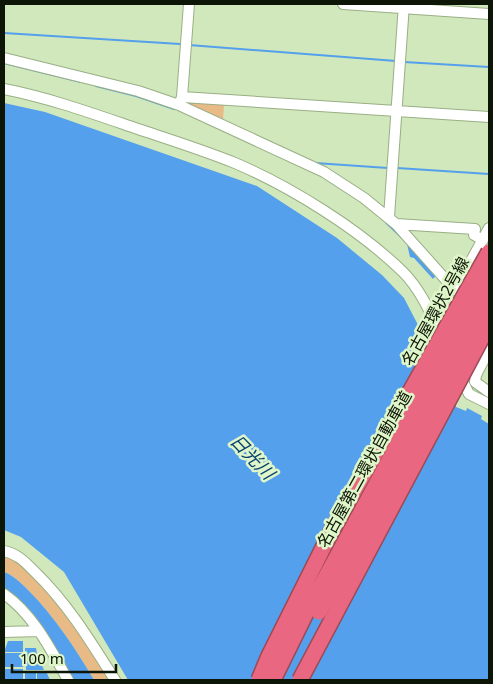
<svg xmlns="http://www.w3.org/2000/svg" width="493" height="684" font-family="'Noto Sans','Noto Sans JP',sans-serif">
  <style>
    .green { fill: #e7ba86 }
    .water { fill: #54a0ec }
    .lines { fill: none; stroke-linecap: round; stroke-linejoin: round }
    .stream { stroke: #54a0ec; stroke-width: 2 }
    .minor-casing { stroke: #99af85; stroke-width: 12 }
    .minor { stroke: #fff; stroke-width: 10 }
    .highway-bridge-casing { stroke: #9c4a55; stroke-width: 18; stroke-linecap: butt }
    .highway-bridge { stroke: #e96780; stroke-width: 15 }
    .labels { text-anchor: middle; stroke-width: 5; stroke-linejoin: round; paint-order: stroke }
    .street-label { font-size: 16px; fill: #0d1506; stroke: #def6c9 }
    .water-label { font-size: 18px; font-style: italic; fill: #074070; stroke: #def6c9 }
  </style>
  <rect width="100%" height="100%" fill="#d1e8bc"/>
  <!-- green -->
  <path class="green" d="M187,101l37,2 -1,18 -37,-17z
    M4,554l6,1 42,37 60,88h-18c-19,-32 -39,-63 -66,-90 -7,-7 -14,-15 -24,-18z"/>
  <!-- water -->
  <path class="water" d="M4,103l41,9 212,74 80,52 45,37 22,23 38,73 14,36 10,4 1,-3 15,8 -1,3 8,5v256h-361l-64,-108 -43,-35 -17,-7z
    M387,221l50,53 -4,5 -19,-21 -4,-1 -3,-13 -22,-21z
    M4,572c9,3 17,11 24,18 27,27 47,58 66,90h-20c-16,-28 -40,-77 -70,-91z
    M8,641h15v11h-19z
    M25,648h11l2,12h-13z
    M4,653h19v14h-19z
    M26,661h14l4,9h-18z
    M4,669h19v11h-19z
    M25,671h11v9h-11z
    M37,671h9l4,9h-13z"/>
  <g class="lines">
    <!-- stream -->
    <path class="stream" d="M4,33l176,11
      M189,45l207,16
      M404,62l85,5
      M4,63l77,19
      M96,86l40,10 38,13
      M315,163l73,5
      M397,168l92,6"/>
    <defs>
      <path id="minor" d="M343,4l146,10
        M4,58l134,33 41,14 145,67 40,26 32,26 59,66 34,-62
        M4,89c46,9 90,25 134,40 33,11 65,21 97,34 56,24 124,66 168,109 19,19 29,45 40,68
        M182,97l307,20
        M180,102l2,-5 7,-93
        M389,217l15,-213
        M396,224l79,5 -1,6 9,5
        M489,350l-13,25 -1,7 14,10
        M459,374l10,20 20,10
        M4,551c14,3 21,11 31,21 33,32 56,70 80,108
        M4,594c29,20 47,56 64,86
        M4,632l35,-1"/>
    </defs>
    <!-- minor casing -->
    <use href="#minor" class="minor-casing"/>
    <!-- minor -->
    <use href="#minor" class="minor"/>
    <defs>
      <path id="highway-bridge" d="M319,612l170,-313
        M259,680l10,-24 62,-124 158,-280
        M273,680l32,-65 184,-338
        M300,680l189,-356"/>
    </defs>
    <!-- highway-bridge casing -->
    <use href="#highway-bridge" class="highway-bridge-casing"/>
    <!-- highway-bridge -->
    <use href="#highway-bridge" class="highway-bridge"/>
  </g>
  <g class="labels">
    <!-- street labels -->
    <g class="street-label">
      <text transform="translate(435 311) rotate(-61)" y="6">名古屋環状2号線</text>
      <text transform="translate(364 469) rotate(-61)" y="6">名古屋第二環状自動車道</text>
    </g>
    <!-- water labels -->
    <g class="water-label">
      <text transform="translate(252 457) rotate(46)" y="6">日光川</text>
    </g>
  </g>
  <!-- border -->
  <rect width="493" height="684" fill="none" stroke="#0d1506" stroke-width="10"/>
  <!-- scale -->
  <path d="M12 664v8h104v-8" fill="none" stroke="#0d1506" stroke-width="2.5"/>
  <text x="20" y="664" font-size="15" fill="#0d1506" stroke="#def6c9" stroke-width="4" paint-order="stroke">100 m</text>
</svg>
